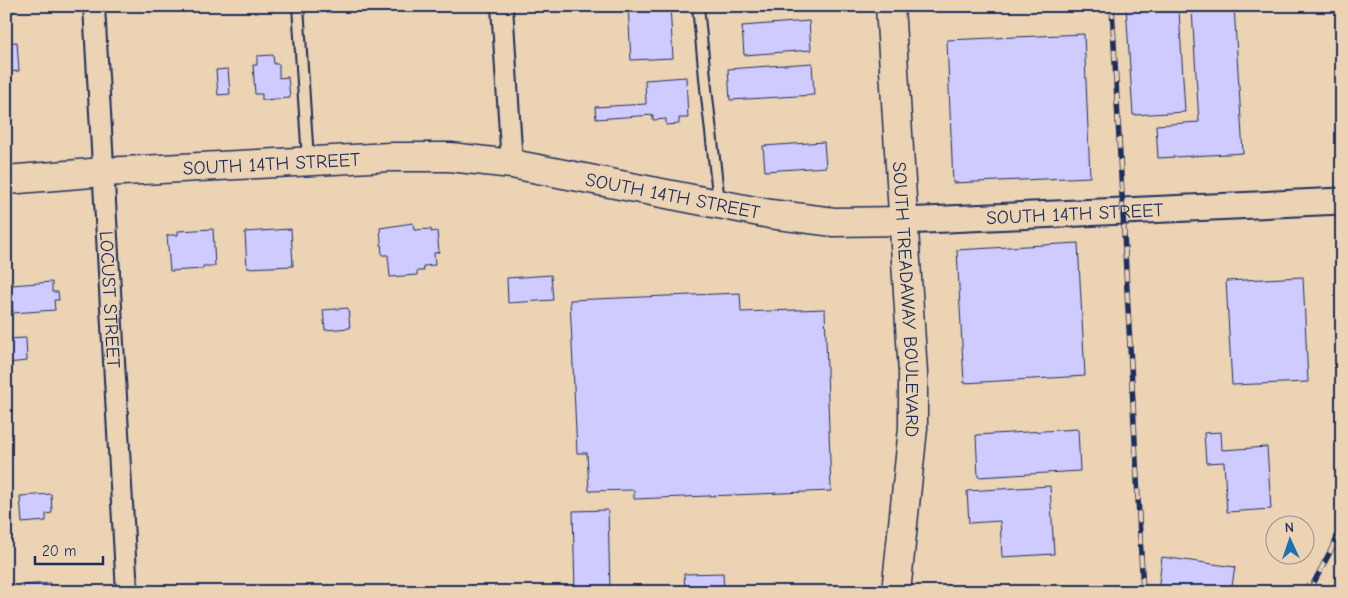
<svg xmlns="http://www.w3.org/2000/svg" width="1348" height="598" font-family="'Comic Neue',sans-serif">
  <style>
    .building { fill: #d0cbfe; stroke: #1b2f5e }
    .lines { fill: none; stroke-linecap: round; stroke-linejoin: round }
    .service-casing { stroke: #1b2f5e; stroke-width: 14 }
    .minor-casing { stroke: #1b2f5e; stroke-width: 24 }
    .tertiary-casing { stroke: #1b2f5e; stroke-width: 29 }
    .secondary-casing { stroke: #1b2f5e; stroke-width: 31 }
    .primary-casing { stroke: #1b2f5e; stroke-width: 31 }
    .service { stroke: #ecd3b4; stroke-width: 10 }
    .minor { stroke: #ecd3b4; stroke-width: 20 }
    .tertiary { stroke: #ecd3b4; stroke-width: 25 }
    .secondary { stroke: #ecd3b4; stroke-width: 28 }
    .primary { stroke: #ecd3b4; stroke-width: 28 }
    .rail-casing { stroke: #1b2f5e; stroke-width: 5.5 }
    .rail { stroke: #ecd3b4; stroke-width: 4; stroke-dasharray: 11; stroke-linecap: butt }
    .labels { text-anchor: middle; stroke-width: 4; stroke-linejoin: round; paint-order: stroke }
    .street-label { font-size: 19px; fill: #1b2f5e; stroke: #ecd3b4 }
  </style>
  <rect width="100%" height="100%" fill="#ecd3b4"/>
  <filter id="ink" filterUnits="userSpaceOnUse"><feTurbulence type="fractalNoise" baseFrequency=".02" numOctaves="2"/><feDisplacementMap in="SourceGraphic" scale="10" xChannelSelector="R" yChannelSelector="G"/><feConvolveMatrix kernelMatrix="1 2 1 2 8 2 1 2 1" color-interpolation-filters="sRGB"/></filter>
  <g filter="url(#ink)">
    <!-- building -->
    <path class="building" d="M6,6h8v6h-6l1,12 -3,1z
      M537,6h32v1l-32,2z
      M628,6h42l3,52 -42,2z
      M1126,6h108l9,147 -85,5 -2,-33 43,-3 -7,-112 -13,1 6,101 -52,3z
      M809,21l2,29 -67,5 -2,-29z
      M1084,34l6,143 -137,6 -6,-143z
      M17,42l2,29 -13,1v-29z
      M273,55l1,9h5v14l9,-1 2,21 -28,2v-6h-7l-2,-29h4v-9z
      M812,63l2,32 -84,5 -2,-31z
      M228,69l2,25 -12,1 -2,-25z
      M686,77l2,41h-9v6l-13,1v-6l-13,1v-5l-57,4 -1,-12 51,-3 -1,-24z
      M824,142l2,25 -61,4 -2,-25z
      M413,223l1,7 17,-1v3l6,-1 2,21 -5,1 1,12 -12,1 1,5h-7v4l-27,2 -2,-22h-6l-2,-27z
      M213,229l2,37h-12v3l-33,2 -3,-36h11v-4z
      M291,229l2,37 -46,2 -2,-36z
      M1078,243l7,133 -121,7 -7,-133z
      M551,275l2,25 -45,3 -1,-25z
      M1303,277l5,105 -76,3 -6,-104z
      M52,282v10h6l1,8h-5l1,10 -42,3 -2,-28z
      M740,293l1,19 84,-3 6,182 -197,8v-9l-45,1 -2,-38h-10l-7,-153z
      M348,308l2,20 -25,2 -2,-20z
      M26,338l1,23 -20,2 -1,-24z
      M1078,429l2,42 -102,6 -2,-42z
      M1221,432l1,18 45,-3 4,62 -44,3 -3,-50 -18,1 -2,-30z
      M1050,486l4,68 -52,3 -2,-36 -31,2 -2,-32z
      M51,494l1,19 -6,1v7l-24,2 -2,-27z
      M608,510l2,81 -35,1 -2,-81z
      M1162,557l73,10 -4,25h-73z
      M723,573l1,19h-39l-1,-18z
      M50,583v7h7v2h-33l-1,-7z"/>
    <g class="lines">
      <defs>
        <path id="service" d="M298,6l10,154
          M698,6l8,82 13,114"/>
        <g id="minor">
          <path id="s1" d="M94,6l33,586"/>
          <path d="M502,6l10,158"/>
        </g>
        <g id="tertiary">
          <path id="s2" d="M903,221l439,-20"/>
        </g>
        <g id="secondary">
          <path id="s3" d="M6,180l98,-8 286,-15h60l62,7 258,50 64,8 69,-1"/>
        </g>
        <g id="primary">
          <path id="s4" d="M890,6l23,367v55l-17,164"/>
        </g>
      </defs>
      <!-- service casing -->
      <use href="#service" class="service-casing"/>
      <!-- minor casing -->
      <use href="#minor" class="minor-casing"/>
      <!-- tertiary casing -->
      <use href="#tertiary" class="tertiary-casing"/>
      <!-- secondary casing -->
      <use href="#secondary" class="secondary-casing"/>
      <!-- primary casing -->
      <use href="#primary" class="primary-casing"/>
      <!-- service -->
      <use href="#service" class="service"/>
      <!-- minor -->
      <use href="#minor" class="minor"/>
      <!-- tertiary -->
      <use href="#tertiary" class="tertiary"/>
      <!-- secondary -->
      <use href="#secondary" class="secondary"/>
      <!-- primary -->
      <use href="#primary" class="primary"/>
      <defs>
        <path id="rail" d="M1112,6l31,586
          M1309,592l33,-63"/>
      </defs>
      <!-- rail casing -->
      <use href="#rail" class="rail-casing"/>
      <!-- rail -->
      <use href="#rail" class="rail"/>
    </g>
  </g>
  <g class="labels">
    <!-- street labels -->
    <g class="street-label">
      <text dy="7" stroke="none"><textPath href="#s3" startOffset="266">SOUTH 14TH STREET</textPath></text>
      <text dy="7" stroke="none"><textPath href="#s3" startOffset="671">SOUTH 14TH STREET</textPath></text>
      <text dy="7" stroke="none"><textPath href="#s2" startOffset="172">SOUTH 14TH STREET</textPath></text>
      <text dy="7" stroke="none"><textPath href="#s1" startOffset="294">LOCUST STREET</textPath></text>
      <text dy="7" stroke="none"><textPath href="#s4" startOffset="294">SOUTH TREADAWAY BOULEVARD</textPath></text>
    </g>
  </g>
  <!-- margin -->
  <rect width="1348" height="598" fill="none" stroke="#ecd3b4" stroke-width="25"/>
  <rect x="12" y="12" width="1323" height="573" fill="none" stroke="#1b2f5e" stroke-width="2" filter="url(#ink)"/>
  <!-- north arrow -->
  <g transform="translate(1290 540) rotate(357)"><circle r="24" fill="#ecd3b4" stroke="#989192"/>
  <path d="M0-4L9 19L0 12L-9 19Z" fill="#1f6fb2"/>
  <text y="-8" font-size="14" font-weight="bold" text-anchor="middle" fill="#1b2f5e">N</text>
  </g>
  <!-- scale -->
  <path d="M35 556v8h68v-8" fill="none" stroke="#1b2f5e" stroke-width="2.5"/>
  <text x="42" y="556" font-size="15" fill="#1b2f5e" stroke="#ecd3b4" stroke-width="4" paint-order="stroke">20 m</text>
</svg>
